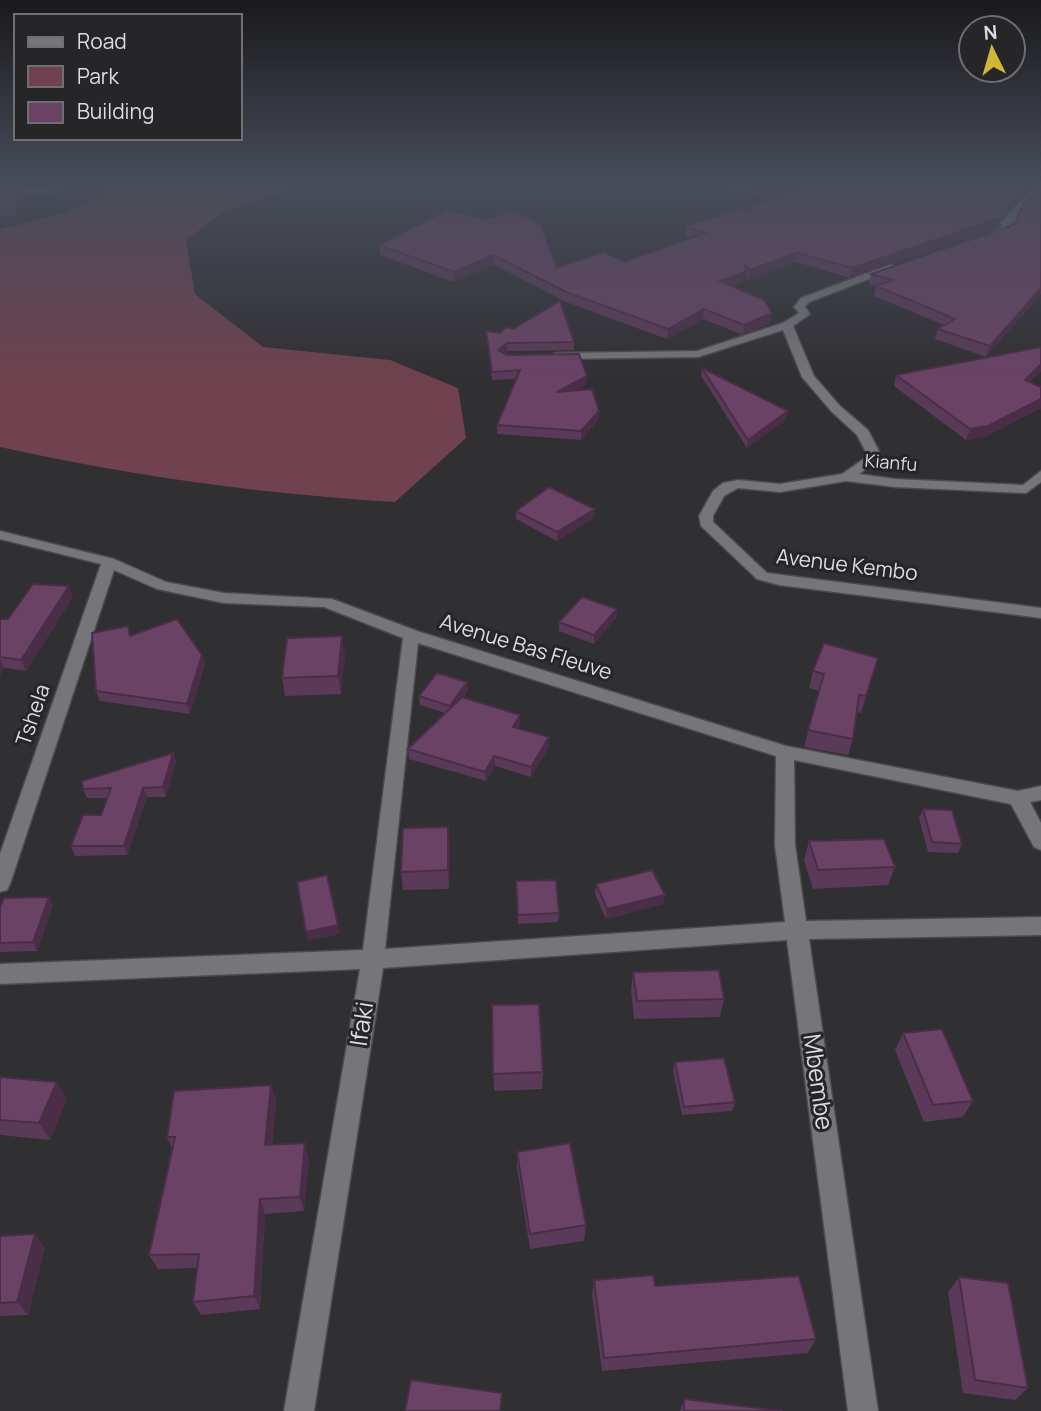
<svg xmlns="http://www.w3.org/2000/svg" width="1041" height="1411" font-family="Manrope,sans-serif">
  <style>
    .green { fill: #70414e }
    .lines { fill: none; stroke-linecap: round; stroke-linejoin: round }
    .minor-casing { stroke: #4b4a4d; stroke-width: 3 }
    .path { stroke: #6f6e70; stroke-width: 2.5; stroke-dasharray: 2.5 2; stroke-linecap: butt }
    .minor { fill: #767579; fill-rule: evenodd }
    .wall { fill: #5b3958 }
    .shaded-wall { fill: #4a2e47 }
    .building { fill: #6a4266; stroke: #4a2e47; stroke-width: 2 }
    .labels { text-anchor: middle; stroke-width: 6; stroke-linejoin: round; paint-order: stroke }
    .far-street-label { font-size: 18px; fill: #dddcde; stroke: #262528 }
    .street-label { font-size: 21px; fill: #dddcde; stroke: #262528 }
    .near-street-label { font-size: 24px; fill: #dddcde; stroke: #262528 }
  </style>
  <rect width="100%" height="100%" fill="#302f32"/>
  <!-- green -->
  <path class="green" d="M299,185l-77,28 -36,27 9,54 68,53 127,13 68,28 8,50 -71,64c-133,-8 -265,-26 -395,-55v-218l67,-16 50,-27z"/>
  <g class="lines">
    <defs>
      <path id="minor" d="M54,185h8l-7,8 -55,1v-6l52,-1z
        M1041,188v7l-20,13 -5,11 -5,4 2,6 -25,8v-4l15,-7 -3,-3c15,-14 20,-25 41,-35z
        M891,264l5,3 -1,2 -86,33 -4,5 5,7 -17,12 21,50 26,30 28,24 14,27 -23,17 36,5 128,6 18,-14v11l-15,11 -131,-6 -49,-6 -66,11 -42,-4 -14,8 -11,20v6l54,51 274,35v10l-262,-33 -22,-6 -56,-53 -2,-10 14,-25 10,-8 15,-3 42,4 62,-10 26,-18 -11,-21 -25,-23 -30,-35 -19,-47 -85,27 -142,2 -6,-3 6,-3 141,-2 86,-28 16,-10 -5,-6 7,-9z
        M0,531l114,28 52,23 58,11 108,6 85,32 369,115 232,45 23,-5v14l-11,2 11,21v27l-7,-3 -23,-43 -217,-44 1,85 11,76 235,-4v18l-232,4 69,472h-30l-61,-471 -404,28 -69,443h-30l76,-442 -360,15v-20l363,-14 40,-312 -79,-31 -100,-4 -67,-14 -43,-19 -104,314 -3,6 -7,2v-38l101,-290 -101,-25zM418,643l358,113 -1,89 10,77 -400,27z"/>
    </defs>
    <!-- minor casing -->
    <use href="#minor" class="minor-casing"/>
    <!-- path -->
    <path class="path" d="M730,185l28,10 29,1"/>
    <!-- minor -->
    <use href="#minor" class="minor"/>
  </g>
  <!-- wall -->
  <path class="wall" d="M0,185h28l-28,1z
    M22,189l2,7 -8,19 -16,1v-26z
    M1041,191l-55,166 -51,-18 3,-10 6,-4 -70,-29 2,-10 -7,-2 2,-10 139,-48 5,-3 3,-9z
    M1016,202l-14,16 -3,9 -149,51 -54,-16 -47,18 -3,-3v4l-14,5 40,27 -2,10 -27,12 -40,-16 -36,20 -101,-37 -73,-38 -39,18 -74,-27 -1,-10 68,-35 110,58 67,-6 67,-24 -6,-3 1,-9 61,-15v-5z
    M486,331l14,2 74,9v8l-67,1 -2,2 82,23 -1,8 -12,7 25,20v8l-18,21 -84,-6v-9l20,-46 -25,1z
    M702,368l84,51 -39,29 -46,-72z
    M896,375l134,7 11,5v21l-57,29 -18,3 -72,-54z
    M595,509l-1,9 -37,23 -41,-22v-8z
    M73,597l-47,74 -22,-3 -4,7v-56h8z
    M617,609l-1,9 -22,26 -35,-13v-9z
    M131,635l71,20 3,9 -15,50 -90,-13 -4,-10z
    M345,654l-4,40 -56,2 -3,-18z
    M878,658l-17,55 -4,-1 -4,27 -5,16 -44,-8 15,-56 -10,-3 4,-17z
    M467,682l1,9 -5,7 57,27 -2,3 31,19 -18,30 -36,-11 -9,15 -77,-22 -1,-10 37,-36 -25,-8 -1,-9z
    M173,753l3,9 -10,35h-19l-20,58 -52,1 -4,-10 30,-31 6,-17h-20l-4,-9z
    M923,809l39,35 -4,9 -30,-1 -9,-34z
    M448,827l2,18 -1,44 -46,1 -2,-18z
    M809,841l86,26 -7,18 -75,4 -9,-29z
    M516,881l43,32 -1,9 -40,2z
    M596,884l69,11 -2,9 -57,15 -11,-25z
    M49,897l4,9 -16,45 -37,1v-45z
    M633,972l91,27 -4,18 -86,2 -3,-29z
    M492,1005l51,67 -1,17 -48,2z
    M903,1033l70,68 -10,16 -39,5 -29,-72z
    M675,1062l60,40 -3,9 -50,4 -9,-44z
    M0,1077l57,5 10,17 -17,41 -50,-5z
    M271,1085l5,16 -4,43 37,14 -5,53 -39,3 -5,95 -59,6 -8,-13 4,-34 -39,1 -9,-14 23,-106 -5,-12z
    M517,1152l69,73 -2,16 -54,8 -13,-81z
    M0,1236l45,12 -17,67 -28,1z
    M959,1277l69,111 -13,12 -52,-7 -15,-101z
    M594,1280l61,6 161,53 -8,14 -206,18 -10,-76z
    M684,1399l99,12h-103z"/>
  <!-- shaded-wall -->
  <path class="shaded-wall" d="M1032,185h9v1l-25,16 -14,16 -3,9 -149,51 2,-10 167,-75z
    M22,189l2,7 -8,19 -2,-7z
    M797,253l-1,9 -47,18 1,-10z
    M493,255v9l-39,18v-10z
    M747,271l-1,10 -27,10 1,-10z
    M1041,288v6l-55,63 4,-11z
    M704,309l-1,10 -36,20 1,-10z
    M772,313l-2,10 -27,12 1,-10z
    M507,343v8l-8,7 -1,-8z
    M1041,364v7l-20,20 4,-11z
    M587,376l-1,8 -29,17v-9z
    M1041,399v9l-57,29 -18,3 4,-11z
    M599,411v8l-18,21v-9z
    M788,411l-2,8 -39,29 1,-8z
    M595,509l-1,9 -37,23v-9z
    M69,586l4,11 -47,74 -5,-11z
    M617,609l-1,9 -22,26v-9z
    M342,636l3,18 -4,40 -3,-18z
    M202,655l3,9 -15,50 -3,-10z
    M0,658l4,10 -4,7z
    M467,682l1,9 -17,24 -1,-9z
    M520,715v10l-7,11v-9z
    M549,737v10l-18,30v-10z
    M173,753l3,9 -10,35 -3,-10z
    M494,756l1,10 -9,15 -1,-9z
    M143,788l4,9 -20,58 -3,-9z
    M448,827l2,18 -1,44 -1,-19z
    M665,895l-2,9 -57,15 1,-10z
    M49,897l4,9 -16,45 -4,-9z
    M338,925l2,9 -32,7 -2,-9z
    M57,1082l10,17 -17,41 -11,-17z
    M271,1085l5,16 -6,59 -5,-15z
    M305,1143l4,15 -5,53 -4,-14z
    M260,1199l5,15 -5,95 -6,-13z
    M35,1234l10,14 -17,67 -11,-13z"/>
  <!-- building -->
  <path class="building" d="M815,185h217l-13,8 -18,19 1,5 -150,51 -55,-15 -47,17 -6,-5 3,6 -27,10 44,19 8,13 -28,12 -40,-16 -36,20 -102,-37 -73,-37 -39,17 -75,-27 68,-35 40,9 25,-8 28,12 17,45 47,-16 20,10 81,-29 -19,-7 54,-17 13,4 -6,-7z
    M22,189l-8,19 -14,1v-19z
    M1041,191v97l-51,58 -52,-17 17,-10 -79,-33 17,-6 -22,-6 139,-48 9,-6 -1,-6 8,-13z
    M560,301l14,41 -67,1 -9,7 9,5 72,-1 8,22 -30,16 35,-3 7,22 -18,20 -84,-6 23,-55 -28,2 -6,-41 14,2 6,-6 7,2z
    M1041,347v17l-16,16 16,7v12l-53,27 -18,3 -74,-54z
    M702,368l86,43 -40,29z
    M549,487l46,22 -38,23 -41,-21z
    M33,584l36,2 -48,74 -21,-3v-38h8z
    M582,597l35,12 -23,26 -35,-13z
    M177,619l25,36 -15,49 -91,-13 -4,-58 36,-7 2,10z
    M342,636l-4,40 -56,2 5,-40z
    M824,643l54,15 -12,38 -7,-1 -6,44 -45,-9 16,-56 -11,-3z
    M437,673l30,9 -17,24 -31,-10z
    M462,697l58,18 -7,12 36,10 -18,30 -37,-11 -9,16 -77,-23z
    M173,753l-10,34 -20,1 -19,58h-53l12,-31h18l10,-27 -28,1 -1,-8z
    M923,809l29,1 10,34 -30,-2z
    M448,827v43l-47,2 2,-44z
    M884,839l11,28 -77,3 -9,-29z
    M652,870l13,25 -58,14 -11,-25z
    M327,875l11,50 -32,7 -9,-50z
    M556,880l3,33 -41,2 -2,-34z
    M49,897l-16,45 -33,1v-36l4,-9z
    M719,970l5,29 -87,2 -4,-29z
    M539,1004l4,68 -50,2 -1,-69z
    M942,1029l31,72 -40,4 -30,-72z
    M724,1058l11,44 -51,5 -9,-45z
    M0,1077l57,5 -18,41 -39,-3z
    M271,1085l-6,60 40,-2 -5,54 -40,2 -6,97 -61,6 6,-48 -50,1 26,-118h-8l7,-46z
    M570,1143l16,82 -56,9 -13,-82z
    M35,1234l-18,68 -17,1v-67z
    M653,1275l2,11 144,-10 17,63 -212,19 -10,-78z
    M959,1277l49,6 20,105 -53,-8z
    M411,1380l91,13 -2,18h-95z
    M684,1399l99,12h-99z"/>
  <!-- sky -->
  <linearGradient id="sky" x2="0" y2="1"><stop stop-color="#1a1a1c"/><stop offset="0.48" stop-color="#484d5a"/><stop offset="1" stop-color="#484d5a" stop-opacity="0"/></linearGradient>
  <rect width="1041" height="382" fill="url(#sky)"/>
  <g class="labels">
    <!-- far-street labels -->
    <g class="far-street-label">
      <text transform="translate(891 463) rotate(5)" y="6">Kianfu</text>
    </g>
    <!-- street labels -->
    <g class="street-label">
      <text transform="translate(847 565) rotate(7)" y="7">Avenue Kembo</text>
      <text transform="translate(526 647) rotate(17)" y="7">Avenue Bas Fleuve</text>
      <text transform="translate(33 715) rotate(-71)" y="7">Tshela</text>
    </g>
    <!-- near-street labels -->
    <g class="near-street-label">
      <text transform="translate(362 1024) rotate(-81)" y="8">Ifaki</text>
      <text transform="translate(818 1082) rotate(82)" y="8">Mbembe</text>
    </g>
  </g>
  <!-- legend -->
  <rect x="14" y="14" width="228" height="126" fill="#262528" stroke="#6f6e71" stroke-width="2"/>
  <rect x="28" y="37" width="35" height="10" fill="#767579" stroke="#6f6e71" stroke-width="2"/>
  <text x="77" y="49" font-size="21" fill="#dddcde">Road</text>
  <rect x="28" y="66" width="35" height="21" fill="#70414e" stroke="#6f6e71" stroke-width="2"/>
  <text x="77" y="84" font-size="21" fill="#dddcde">Park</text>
  <rect x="28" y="102" width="35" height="21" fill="#6a4266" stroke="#6f6e71" stroke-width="2"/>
  <text x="77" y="119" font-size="21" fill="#dddcde">Building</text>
  <!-- north arrow -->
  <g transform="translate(992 49) rotate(355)"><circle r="33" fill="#262528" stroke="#6f6e71" stroke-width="2"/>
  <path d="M0-5L12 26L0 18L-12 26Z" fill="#ceb837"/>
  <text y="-10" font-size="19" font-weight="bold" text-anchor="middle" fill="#dddcde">N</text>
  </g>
</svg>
